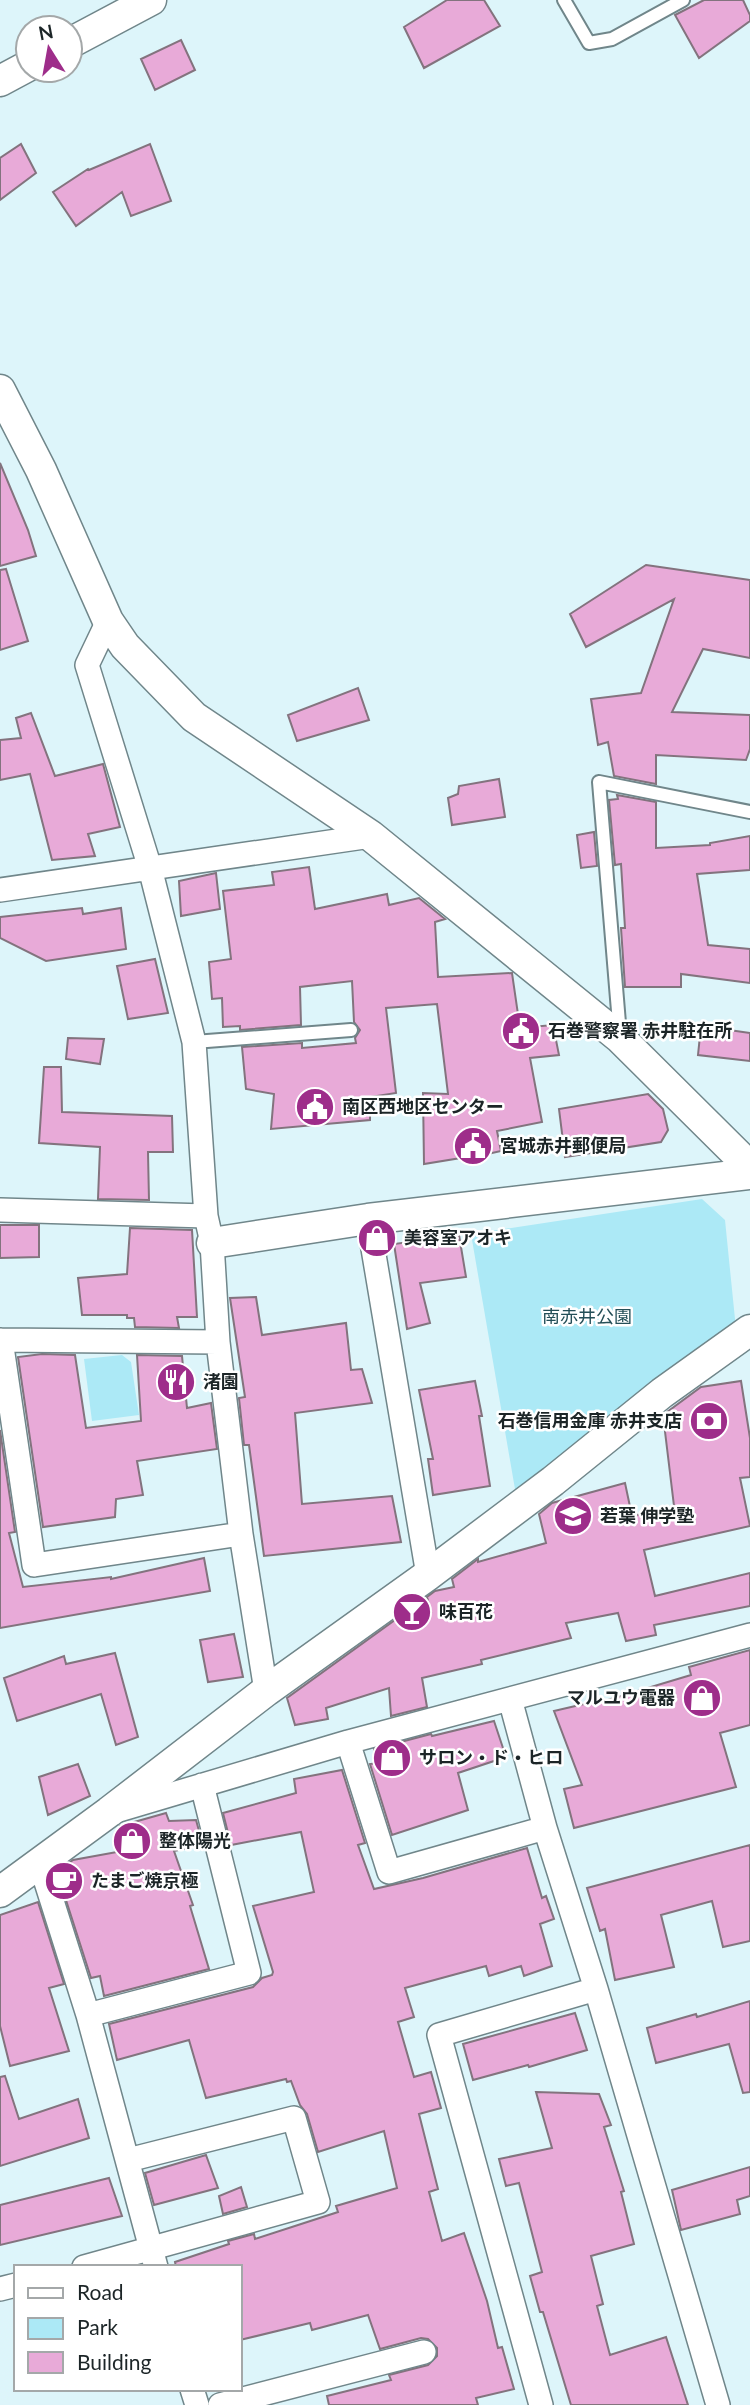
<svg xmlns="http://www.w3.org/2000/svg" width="750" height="2405" viewBox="0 0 750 2405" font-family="Lato,'Noto Sans JP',sans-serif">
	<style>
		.green { fill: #ace9f6 }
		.building { fill: #e8aad8; stroke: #83737e; stroke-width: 2 }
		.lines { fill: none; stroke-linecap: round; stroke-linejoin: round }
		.service-casing { stroke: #70868a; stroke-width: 16 }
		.minor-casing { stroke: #70868a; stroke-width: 26 }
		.tertiary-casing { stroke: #70868a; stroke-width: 33 }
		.service { stroke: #fff; stroke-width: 12 }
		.minor { stroke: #fff; stroke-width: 23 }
		.tertiary { stroke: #fff; stroke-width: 30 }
		.labels { text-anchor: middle; stroke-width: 5; stroke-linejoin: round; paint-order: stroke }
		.poi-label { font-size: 18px; font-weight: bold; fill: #1c2527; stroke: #fff; text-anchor: start }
		.park-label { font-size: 18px; fill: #244f58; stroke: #fff }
	</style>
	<rect width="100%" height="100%" fill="#ddf5fa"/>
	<!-- green -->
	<path class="green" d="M702,1199L725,1220L736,1329L516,1495L471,1234Z
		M122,1355L131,1362L139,1415L92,1421L84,1359Z"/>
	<!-- building -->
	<path class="building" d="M447,0H484L500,26L424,68L404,27Z
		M704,0H743L750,15V21L699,58L675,15Z
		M181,40L195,70L155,90L141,59Z
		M21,144L36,173L0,200V158Z
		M150,144L171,201L131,216L122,192L76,226L53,192L88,169L89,170Z
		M0,463L28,530L36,556L0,566Z
		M646,565L750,580V658L703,649L672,712L750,715V749L746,760L656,755V784L614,776L608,742L598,745L591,699L641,693L674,599L586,647L570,614Z
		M6,569L28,641L0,650V570Z
		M358,688L369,720L297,741L288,715Z
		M31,713L55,776L103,764L120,827L88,834L95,856L52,860L30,774L0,780V740L21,738L16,718Z
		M499,779L505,817L452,825L448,798L458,794L459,786Z
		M617,795L656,802V848L710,845V843L750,836V870L697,874L708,945L750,949V983L681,974V987H625L621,928H625L621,864L615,865L609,800L618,799Z
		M594,832L597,866L581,868L577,835Z
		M309,867L315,909L387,894L389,905L419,898L445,919L435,922L438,977L512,973L520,1028L553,1025L559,1055L530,1058L542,1122L497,1131L501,1151L461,1160V1158L424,1164L423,1093L448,1094L437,1004L386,1008L396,1093L370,1097V1120L271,1129L274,1094L246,1089L242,1047L302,1043V1048L356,1043L355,1038L360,1030L354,1022L352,981L300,987L301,1025L240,1030V1026L223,1027L222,998L212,999L209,962L231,959L223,891L274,885L272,872Z
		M216,873L220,909L181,916L179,881Z
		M82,908L83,914L121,908L126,949L46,961L0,938V917Z
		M155,959L168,1013L128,1019L117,966Z
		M701,1026L750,1033V1061L698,1055Z
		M68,1038L104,1039L100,1064L66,1059Z
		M44,1067H61L62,1112L172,1116L173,1152H148L149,1200L98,1199L100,1147L39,1143Z
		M648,1094L663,1109L668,1130L661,1142L565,1157L559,1109Z
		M0,1225H39V1257L0,1258Z
		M130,1228L192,1230L197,1317H177L179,1328L135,1327L134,1318H127V1315H82L78,1278L127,1274Z
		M459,1235L466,1277L420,1283L430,1323L407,1329L394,1244Z
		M256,1297L262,1335L346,1323L351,1370L362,1369L372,1403L295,1413L302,1504L392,1496L401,1542L264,1556L249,1445H244L239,1398L245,1397L230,1298Z
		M42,1354L75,1355L86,1428L141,1421L137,1355L182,1356L187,1408L211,1403L217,1449L137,1461L143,1495L116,1499L115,1517L43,1527L18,1357Z
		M475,1381L482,1416H479L490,1486L433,1495L428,1459H433L419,1390Z
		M741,1381L750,1438V1477L740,1478L750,1526L644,1550L655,1596L750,1573V1606L654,1625L656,1635L626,1641L618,1613L566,1623L571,1638L481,1660L482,1664L422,1678L427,1707L391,1716L389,1688L326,1708L328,1719L295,1725L287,1698L395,1620L431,1612L427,1597L435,1591L454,1587L452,1579L478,1559V1562L546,1543L539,1514L552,1503L625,1483L632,1516L674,1506L663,1415L701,1387Z
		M0,1430L15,1532L9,1533L23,1587L111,1577V1579L204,1558L210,1591L0,1628Z
		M234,1634L243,1677L208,1682L200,1640Z
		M750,1650V1725L720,1733L736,1787L574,1828L564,1789L582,1785L554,1711L601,1700V1702L691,1675L689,1667Z
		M115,1653L138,1737L116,1745L101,1694L17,1721L4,1678L64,1656L66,1664Z
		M494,1721L506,1757L458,1773L468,1810L392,1835L370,1764L378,1763L374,1749L431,1734L432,1736Z
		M78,1764L90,1796L48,1815L39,1777Z
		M342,1770L365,1843L358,1845L374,1889L423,1878L527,1848L542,1898L546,1896L554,1919L540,1924L552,1966L524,1976L521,1966L489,1976L486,1966L405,1988L414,2017L398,2022L414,2077L431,2072L441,2108L419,2114L438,2189L429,2192L442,2241L464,2233L487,2301L498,2348L502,2347L514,2389L476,2398L478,2405H329L327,2396L391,2380L389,2375L428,2365L437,2356V2348L428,2339L421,2338L380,2349L368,2315L312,2330L310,2323L240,2340V2267H176L175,2262L229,2244L228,2241L254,2234L255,2239L338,2212L336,2206L397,2188L384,2131L318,2152L307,2114L300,2105L291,2081L287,2082L286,2079L206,2098L189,2040L117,2060L109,2024L253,1987L262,1978L272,1975L273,1972L253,1906L314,1892L301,1832L231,1845L223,1813L296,1793L294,1779Z
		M166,1813L169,1821L196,1820L203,1845L174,1851L193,1905L190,1906L209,1969L104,1996L100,1976L91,1978L57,1872L73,1860L128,1850L120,1826Z
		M750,1845V1941L723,1947L712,1901L661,1915L674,1967L615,1980L605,1929L600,1931L587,1888Z
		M38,1902L64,1984L49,1988L69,2051L10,2066L0,2026V1915Z
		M750,2001V2092L743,2093L729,2044L656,2063L647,2028L696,2014L697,2017Z
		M575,2013L587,2050L529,2067L528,2065L473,2080L463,2044Z
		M5,2076L19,2119L78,2099L89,2138L0,2166V2077Z
		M536,2092L599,2094L611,2125L604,2127L624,2191L621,2192L634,2244L591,2256L603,2304L597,2306L610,2355L666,2337L688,2405H571L543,2312H540L530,2276L542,2272L519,2183L506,2186L499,2159L552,2148Z
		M206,2155L218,2188L154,2205L145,2173Z
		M750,2167V2196L737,2200L740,2214L681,2230L672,2190Z
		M109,2178L122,2216L0,2245V2205Z
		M241,2187L247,2207L223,2214L219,2196Z"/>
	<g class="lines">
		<!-- service casing -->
		<g class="service-casing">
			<path id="service" d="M564,0L589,43L612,39L683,0
				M620,1035L599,782L750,812
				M194,1042L351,1030"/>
		</g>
		<!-- minor casing -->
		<g class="minor-casing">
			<path id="minor" d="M108,621L87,665L150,868L194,1042L206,1216L212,1243L218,1342L241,1534L266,1691
				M0,890L371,836
				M0,1210L206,1216
				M368,1219L428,1575
				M0,1340L218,1342
				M1,1340L34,1565L241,1534
				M510,1699L545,1828L596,1989L718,2405
				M348,1742L389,1872L545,1828
				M119,1810L348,1742L750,1635
				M40,1863L88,2015L156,2267
				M88,2015L249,1973L202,1785
				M84,2267L318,2202L294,2118L128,2160
				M0,2289L16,2285
				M192,2389L197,2405
				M220,2405L424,2352
				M541,2405L439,2035L596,1989"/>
		</g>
		<!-- tertiary casing -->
		<g class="tertiary-casing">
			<path id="tertiary" d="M70,43L151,0
				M0,81L28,66
				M0,390L41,470L108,621L125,646L194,717L371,836L620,1038L750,1167
				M212,1243L368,1219L750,1174
				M0,1892L109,1812L266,1691L428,1575L553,1481L662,1393L750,1330"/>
		</g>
		<!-- service -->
		<use href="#service" class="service"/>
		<!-- minor -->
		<use href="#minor" class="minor"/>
		<!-- tertiary -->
		<use href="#tertiary" class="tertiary"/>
	</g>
	<!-- icons -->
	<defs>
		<g id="civic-disc" transform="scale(2.0125)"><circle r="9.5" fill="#9e2d8a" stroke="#fff"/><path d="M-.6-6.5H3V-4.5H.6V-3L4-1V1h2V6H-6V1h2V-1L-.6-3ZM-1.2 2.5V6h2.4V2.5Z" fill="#fff"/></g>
		<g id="shop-disc" transform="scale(2.0125)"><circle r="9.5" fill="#9e2d8a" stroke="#fff"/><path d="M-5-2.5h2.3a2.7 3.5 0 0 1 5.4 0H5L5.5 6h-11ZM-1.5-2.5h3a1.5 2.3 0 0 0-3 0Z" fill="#fff"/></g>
		<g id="restaurant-disc" transform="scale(2.0125)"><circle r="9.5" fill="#9e2d8a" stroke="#fff"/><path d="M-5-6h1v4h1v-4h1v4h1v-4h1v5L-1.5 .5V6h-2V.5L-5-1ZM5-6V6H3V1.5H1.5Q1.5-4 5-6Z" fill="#fff"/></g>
		<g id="bank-disc" transform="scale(2.0125)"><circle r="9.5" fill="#9e2d8a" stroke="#fff"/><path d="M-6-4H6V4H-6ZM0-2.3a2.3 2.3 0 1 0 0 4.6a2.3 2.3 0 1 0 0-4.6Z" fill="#fff"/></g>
		<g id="school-disc" transform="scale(2.0125)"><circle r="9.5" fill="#9e2d8a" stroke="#fff"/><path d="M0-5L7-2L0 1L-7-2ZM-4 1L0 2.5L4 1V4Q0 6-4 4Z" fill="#fff"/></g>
		<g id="bar-disc" transform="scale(2.0125)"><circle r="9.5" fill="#9e2d8a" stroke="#fff"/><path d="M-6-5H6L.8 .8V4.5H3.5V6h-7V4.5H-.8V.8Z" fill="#fff"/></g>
		<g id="cafe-disc" transform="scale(2.0125)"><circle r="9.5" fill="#9e2d8a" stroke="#fff"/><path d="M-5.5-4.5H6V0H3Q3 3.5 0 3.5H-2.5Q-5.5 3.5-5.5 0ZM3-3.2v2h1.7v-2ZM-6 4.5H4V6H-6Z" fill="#fff"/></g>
	</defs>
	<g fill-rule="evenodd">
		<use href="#civic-disc" x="521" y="1031"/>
		<use href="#civic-disc" x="315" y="1107"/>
		<use href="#civic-disc" x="473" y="1146"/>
		<use href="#shop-disc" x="377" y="1238"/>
		<use href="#restaurant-disc" x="176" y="1382"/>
		<use href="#bank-disc" x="709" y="1421"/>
		<use href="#school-disc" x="573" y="1516"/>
		<use href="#bar-disc" x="412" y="1612"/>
		<use href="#shop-disc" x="702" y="1698"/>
		<use href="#shop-disc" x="392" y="1758"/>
		<use href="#shop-disc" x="132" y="1841"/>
		<use href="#cafe-disc" x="64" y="1881"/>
	</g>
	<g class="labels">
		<!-- poi labels -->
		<g class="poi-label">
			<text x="548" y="1037">石巻警察署 赤井駐在所</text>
			<text x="342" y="1113">南区西地区センター</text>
			<text x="500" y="1152">宮城赤井郵便局</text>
			<text x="404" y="1244">美容室アオキ</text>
			<text x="203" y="1388">渚園</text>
			<text x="682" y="1427" text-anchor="end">石巻信用金庫 赤井支店</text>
			<text x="600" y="1522">若葉 伸学塾</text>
			<text x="439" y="1618">味百花</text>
			<text x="675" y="1704" text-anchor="end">マルユウ電器</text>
			<text x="419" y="1764">サロン・ド・ヒロ</text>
			<text x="159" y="1847">整体陽光</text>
			<text x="91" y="1887">たまご焼京極</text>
		</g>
		<!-- park labels -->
		<g class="park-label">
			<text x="587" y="1323">南赤井公園</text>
		</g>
	</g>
	<!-- legend -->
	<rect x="14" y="2265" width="228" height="126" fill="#ffffff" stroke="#a4a8a9" stroke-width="2"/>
	<rect x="28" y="2288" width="35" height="10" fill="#ffffff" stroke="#a4a8a9" stroke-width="2"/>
	<text x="77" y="2300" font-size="21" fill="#1c2527">Road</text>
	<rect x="28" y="2318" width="35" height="21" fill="#ace9f6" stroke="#a4a8a9" stroke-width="2"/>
	<text x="77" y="2335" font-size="21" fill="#1c2527">Park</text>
	<rect x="28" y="2352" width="35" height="21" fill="#e8aad8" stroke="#a4a8a9" stroke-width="2"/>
	<text x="77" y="2370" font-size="21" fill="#1c2527">Building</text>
	<!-- north arrow -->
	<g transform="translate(49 49) rotate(349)"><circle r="33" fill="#ffffff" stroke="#a4a8a9" stroke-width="2"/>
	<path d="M0-5L12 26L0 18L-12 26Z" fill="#9e2d8a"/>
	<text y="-10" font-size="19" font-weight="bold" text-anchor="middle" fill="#1c2527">N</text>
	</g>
</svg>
